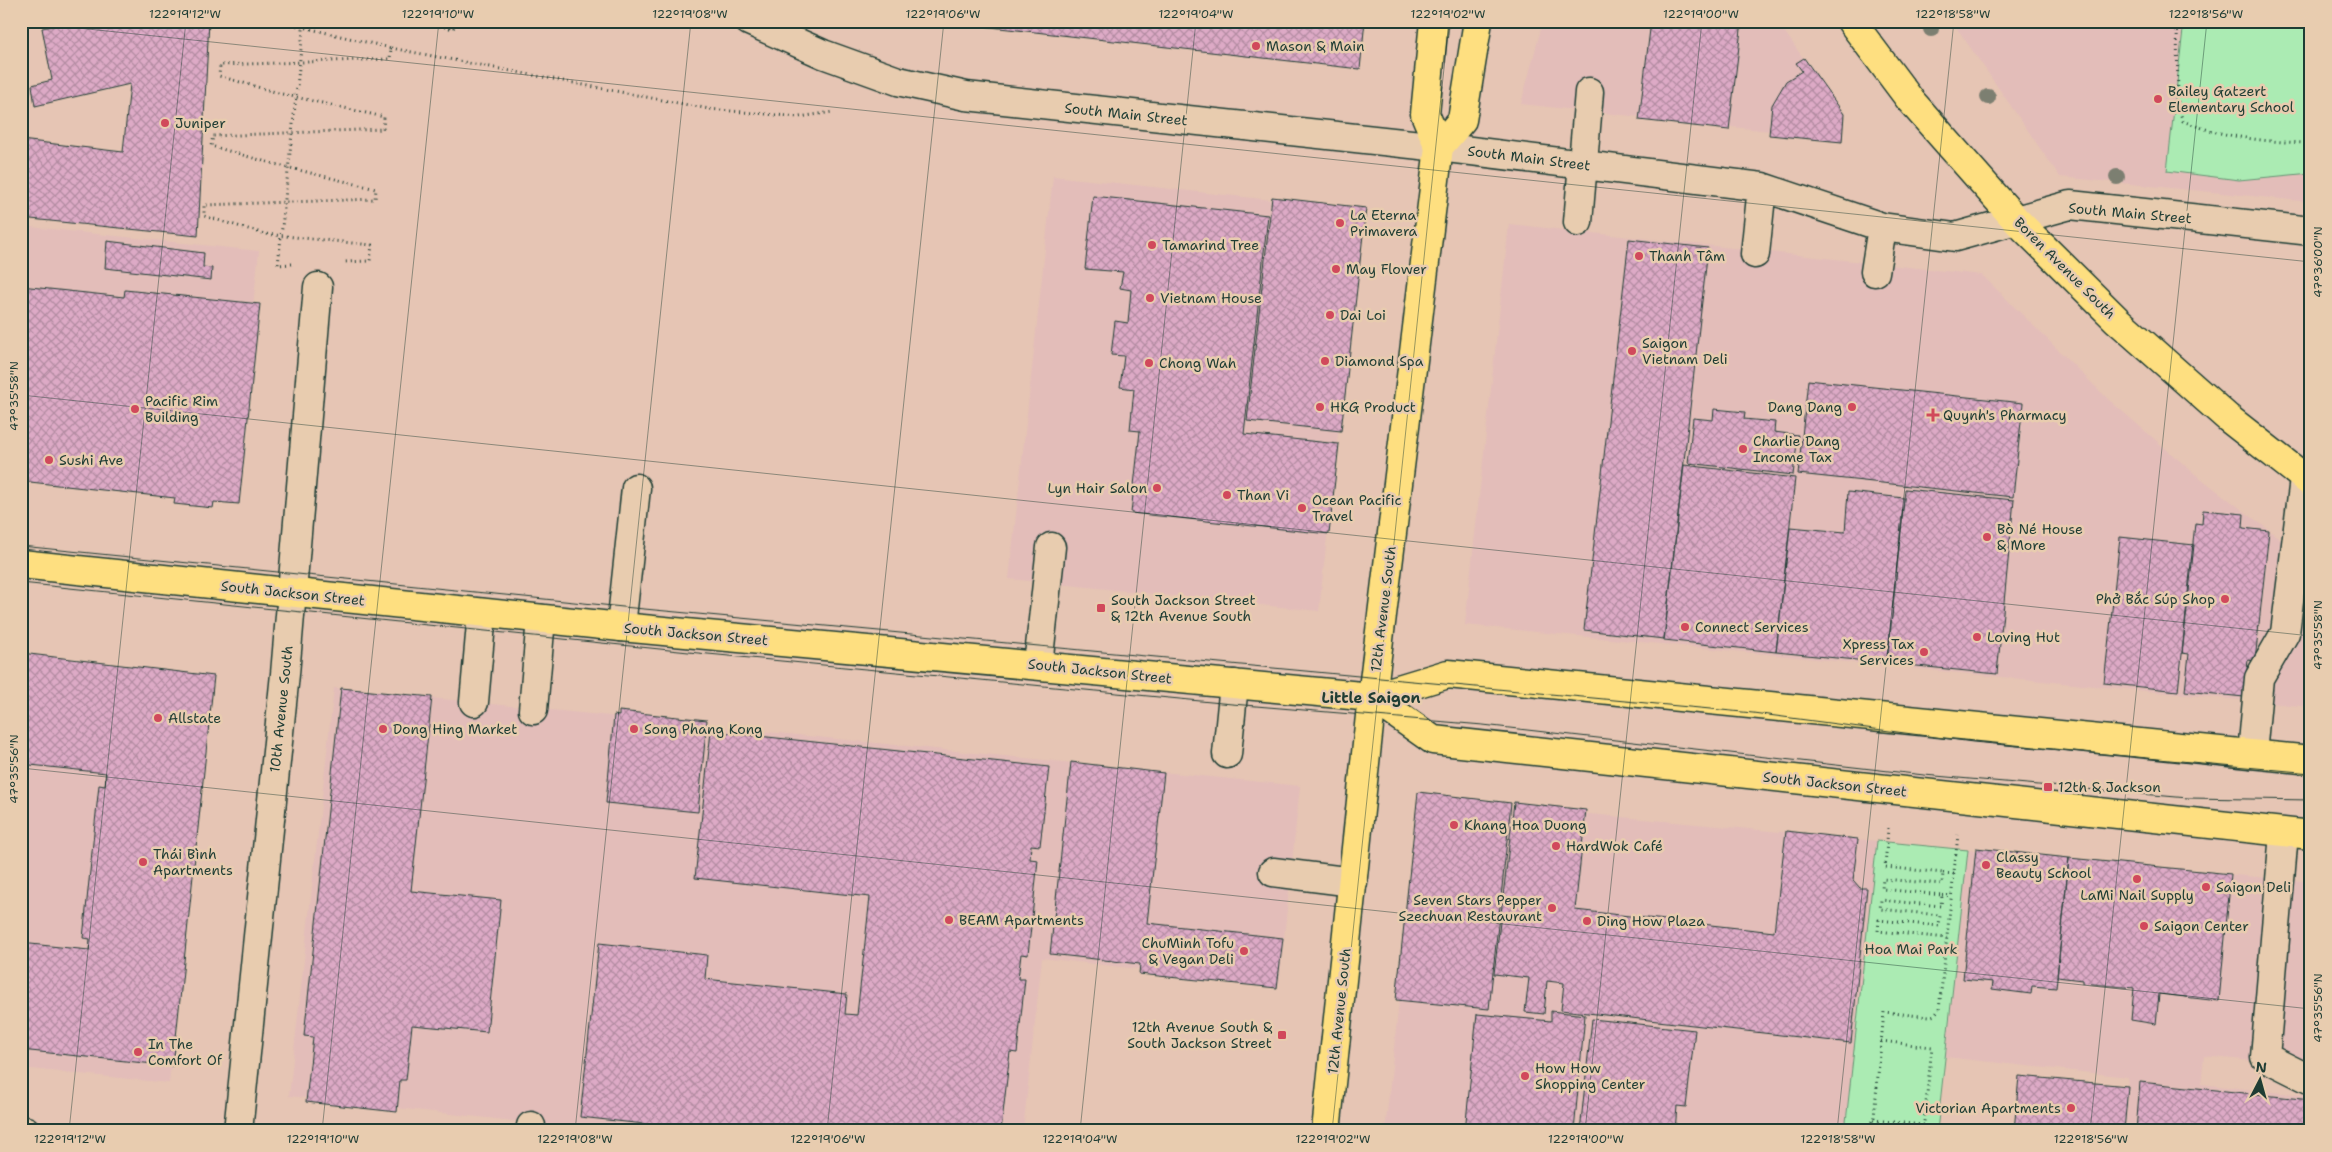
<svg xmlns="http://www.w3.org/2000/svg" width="2332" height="1152" viewBox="0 0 2332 1152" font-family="'Shantell Sans',sans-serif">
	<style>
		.built { fill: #e3bdb9 }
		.park { fill: #abebb3; stroke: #659474 }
		.building { fill: url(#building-cross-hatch); stroke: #1f3d34 }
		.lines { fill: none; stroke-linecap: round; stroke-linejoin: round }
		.minor-casing { stroke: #1f3d34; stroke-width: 31 }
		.major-casing { stroke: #1f3d34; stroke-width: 31 }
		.path { stroke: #1f3d34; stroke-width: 3; stroke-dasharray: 1 4; stroke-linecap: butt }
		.minor { stroke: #e8ccaf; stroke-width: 28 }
		.major { stroke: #fedf80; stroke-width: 28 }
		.tram { stroke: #1f3d34; stroke-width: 1 }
		.tree { fill: #7c7f71 }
		.ticks { fill: none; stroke: #1f3d34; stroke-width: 1; stroke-opacity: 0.45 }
		.poi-dot { fill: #d1495b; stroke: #e8ccaf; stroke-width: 2 }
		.labels { text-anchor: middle; stroke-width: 5; stroke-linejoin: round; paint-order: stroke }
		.poi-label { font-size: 14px; fill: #1f3d34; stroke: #e8ccaf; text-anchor: start }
		.street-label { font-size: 14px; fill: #1f3d34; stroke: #e8ccaf }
		.park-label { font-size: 14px; fill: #26463a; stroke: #e8ccaf }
		.neighbourhood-label { font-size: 15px; font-weight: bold; fill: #1f3d34; stroke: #e8ccaf }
		.neatline { fill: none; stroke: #1f3d34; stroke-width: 2 }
		.ticks-label { font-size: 12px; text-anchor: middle; fill: #1f3d34 }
	</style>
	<defs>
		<pattern id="building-cross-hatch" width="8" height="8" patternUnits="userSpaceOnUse" patternTransform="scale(1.25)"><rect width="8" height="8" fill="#ddaac6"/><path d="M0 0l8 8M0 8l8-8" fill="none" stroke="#b38ca2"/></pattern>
	</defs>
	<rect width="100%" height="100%" fill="#e6c5b4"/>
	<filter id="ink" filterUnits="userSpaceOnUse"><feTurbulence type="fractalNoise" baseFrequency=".02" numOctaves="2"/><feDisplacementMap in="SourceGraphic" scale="10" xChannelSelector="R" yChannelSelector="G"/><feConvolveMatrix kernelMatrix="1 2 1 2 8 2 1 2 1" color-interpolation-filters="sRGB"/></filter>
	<g filter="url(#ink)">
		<!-- built -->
		<path class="built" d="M1543,21H1777L1837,106L1834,138L1521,104Z
			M1952,21H2311V202L2060,177Z
			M1053,176L1362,210L1319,611L1009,579Z
			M1509,224L1982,275L2108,399L2195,474L2311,562V707L1465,625Z
			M21,226L259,251L232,500L21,479Z
			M21,655L214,675L169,1083L21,1068Z
			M334,688L1300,786L1279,985L1042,958L1023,1131H603L289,1096Z
			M1421,798L1877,841L1845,1131H1385Z
			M1968,850L2311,882V1067L2204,1056L2201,1084L2311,1096V1131H2122L2128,1077L1945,1057Z"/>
		<!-- park -->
		<path class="park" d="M2184,21H2311V173L2239,180L2167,171Z
			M1877,841L1968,850L1937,1131H1845Z"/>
		<!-- building -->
		<path class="building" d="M81,21H209L198,236L21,218V140L123,152L130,84L35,106L32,85L52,80L42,28Z
			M938,21H1365L1360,69Z
			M1651,21H1742L1729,130L1639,120Z
			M1804,58L1844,114L1842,142L1769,135L1772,105L1786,81L1802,71L1796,63Z
			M1093,196L1268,215L1244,434L1339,444L1329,534L1131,513L1140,431L1130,430L1134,389L1120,387L1124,356L1111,355L1115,321L1128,323L1131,290L1120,288L1123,272L1085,269Z
			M1272,197L1366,208L1341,431L1247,421Z
			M1629,239L1708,248L1664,639L1584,630Z
			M107,241L204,253L203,267L212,268L211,280L105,268Z
			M21,286L124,297L125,290L260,304L239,504L214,502L213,508L174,504L175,498L21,481Z
			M1808,380L2023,403L2013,497L1798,474Z
			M1714,409L1745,412L1744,419L1775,422L1774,432L1798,435L1793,475L1688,463L1693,418L1713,420Z
			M1684,465L1795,478L1776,652L1664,640Z
			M1905,489L2014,500L1997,674L1887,663Z
			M1848,492L1904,498L1887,663L1776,652L1790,527L1845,532Z
			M2203,510L2244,514L2243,528L2269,531L2255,661L2248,660L2244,697L2185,691L2189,654L2182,653L2195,523L2202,524Z
			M2120,537L2194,545L2178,691L2104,683Z
			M21,653L214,676L173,1066L21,1050V943L89,950L90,939L83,938L99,785L105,786L106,773L21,764Z
			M341,688L432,697L411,891L501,900L487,1032L412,1025L406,1080H400L397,1112L306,1102L313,1037L304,1036Z
			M619,711L707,720L698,812L606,803L614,715L619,716Z
			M711,731L1049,767L1040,846L1031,845L1030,859L1038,860L1028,955L1021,954L1018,979H1025L1017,1053L1010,1052L1001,1131H708L580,1117L599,943L707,955L705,979L847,994L845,1014L857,1015L870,897L695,878Z
			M1071,762L1164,773L1147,923L1283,938L1277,988L1139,974L1140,964L1050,954Z
			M1418,792L1511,803L1489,1009L1396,1000Z
			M1514,802L1586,810L1575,910L1774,932L1786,831L1858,839L1853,880L1860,888H1867L1851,1043L1561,1010L1564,983L1547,981L1544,1014L1525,1012L1529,978L1494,974Z
			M1976,848L2069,858L2056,988L2032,986L2031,994L1992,989L1993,982L1963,979Z
			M2069,858L2231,874L2219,1001L2159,994L2156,1024L2131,1020L2134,988L2082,983V980L2057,977Z
			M1551,1011L1585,1015L1574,1131H1465L1477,1014L1551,1021Z
			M1592,1019L1695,1030L1686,1107L1677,1106L1675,1131H1580Z
			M2019,1076L2128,1086L2124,1131H2014Z
			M2140,1082L2311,1100V1131H2136Z"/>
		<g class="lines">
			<!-- minor casing -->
			<g class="minor-casing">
				<path id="minor" d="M749,21L823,54L898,81L966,96L1439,147L1762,187L1882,227L1955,237L2070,205L2311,231
					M1578,222L1589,92
					M1755,254L1762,187
					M1875,272L1882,227
					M621,627L636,488
					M1038,665L1051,547
					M474,702L482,613
					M533,710L541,619
					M1227,754L1234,684
					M2252,754L2259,678L2285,633L2304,479
					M2284,833L2265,1057L2311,1080
					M1273,872L1353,882
					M21,1130L26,1131
					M238,1131L285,674L318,287
					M530,1131L531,1126"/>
			</g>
			<!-- major casing -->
			<g class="major-casing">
				<path id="major" d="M1851,21L1911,101L2016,220L2117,320L2228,418L2311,483
					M1439,147L1462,120L1478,21
					M21,564L621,627L1372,697L1448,674L2311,760
					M1372,697L1433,740L2311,835
					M1326,1131L1372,697L1439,147L1425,114L1434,21"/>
			</g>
			<!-- path -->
			<path class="path" d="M277,21L391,48L390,59L220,65L219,76L282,94L384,117L383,129L213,136L211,146L274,164L376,189L375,199L204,205V216L265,234L372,245L370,261L343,262
				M420,21L453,29L457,21
				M2177,21L2178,107L2183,121C2225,138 2266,142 2311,143
				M391,48L709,109L799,117L833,112
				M292,264L278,265L304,21
				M1888,828L1885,867L1943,873L1942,884L1883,879L1882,889L1942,895L1941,906L1881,900L1880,909L1940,915L1939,926L1879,920L1878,931L1947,938
				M1943,873L1954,874
				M1942,895L1952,896
				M1881,1041L1932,1047L1923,1131
				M1873,1120L1924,1125
				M1867,1131L1874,1117L1884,1012L1929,1017L1935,1015L1939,1010L1958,835"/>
			<!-- minor -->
			<use href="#minor" class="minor"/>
			<!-- major -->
			<use href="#major" class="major"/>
			<!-- tram -->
			<path class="tram" d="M21,546L623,607L1753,713L1973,742L2311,773
				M21,583L708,654L1232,704L1483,725L1924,775L2188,798L2311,800"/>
		</g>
		<!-- trees -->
		<g class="tree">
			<circle cx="1931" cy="29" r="8"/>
			<circle cx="1988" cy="97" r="8"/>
			<circle cx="2117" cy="177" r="8"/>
		</g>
	</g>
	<!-- ticks -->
	<path class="ticks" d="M21,22L2311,262M21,395L2311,636M21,768L2311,1009M69,1131L186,21M322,1131L439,21M575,1131L691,21M827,1131L944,21M1080,1131L1196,21M1332,1131L1449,21M1585,1131L1702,21M1837,1131L1954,21M2090,1131L2207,21"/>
	<!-- markers -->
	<g class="poi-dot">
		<circle cx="1256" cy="46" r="5"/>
		<circle cx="2158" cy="99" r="5"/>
		<circle cx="165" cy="123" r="5"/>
		<circle cx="1340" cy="223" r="5"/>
		<circle cx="1152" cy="245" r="5"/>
		<circle cx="1639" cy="256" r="5"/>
		<circle cx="1336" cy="269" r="5"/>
		<circle cx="1150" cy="298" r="5"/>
		<circle cx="1330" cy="315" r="5"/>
		<circle cx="1632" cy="351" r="5"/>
		<circle cx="1325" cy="361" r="5"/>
		<circle cx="1149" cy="363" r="5"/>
		<circle cx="1320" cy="407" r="5"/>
		<circle cx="1852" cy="407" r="5"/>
		<circle cx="135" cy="409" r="5"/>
		<path d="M1930.5 407.5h5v5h5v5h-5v5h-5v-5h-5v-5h5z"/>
		<circle cx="1743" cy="449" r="5"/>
		<circle cx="49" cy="460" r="5"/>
		<circle cx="1157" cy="488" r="5"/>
		<circle cx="1227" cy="495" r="5"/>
		<circle cx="1302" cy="508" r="5"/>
		<circle cx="1987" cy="537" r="5"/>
		<circle cx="2225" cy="599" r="5"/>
		<rect x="1096" y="603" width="10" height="10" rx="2.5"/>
		<circle cx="1685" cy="627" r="5"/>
		<circle cx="1977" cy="637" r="5"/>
		<circle cx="1924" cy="652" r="5"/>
		<circle cx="158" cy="718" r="5"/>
		<circle cx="383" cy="729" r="5"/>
		<circle cx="634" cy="729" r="5"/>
		<rect x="2043" y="782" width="10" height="10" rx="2.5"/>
		<circle cx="1454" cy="825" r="5"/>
		<circle cx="1556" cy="846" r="5"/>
		<circle cx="143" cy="862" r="5"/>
		<circle cx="1986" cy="865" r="5"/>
		<circle cx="2137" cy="879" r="5"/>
		<circle cx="2206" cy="887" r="5"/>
		<circle cx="1552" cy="908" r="5"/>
		<circle cx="949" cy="920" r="5"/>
		<circle cx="1587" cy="921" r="5"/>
		<circle cx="2144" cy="926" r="5"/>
		<circle cx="1244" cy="951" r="5"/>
		<rect x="1277" y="1030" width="10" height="10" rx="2.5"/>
		<circle cx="138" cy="1052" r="5"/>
		<circle cx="1525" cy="1076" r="5"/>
		<circle cx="2071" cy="1108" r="5"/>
	</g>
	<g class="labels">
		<!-- poi labels -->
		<g class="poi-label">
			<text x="1266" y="51">Mason &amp; Main</text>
			<text x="2168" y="96">Bailey Gatzert<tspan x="2168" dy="16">Elementary School</tspan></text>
			<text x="175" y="128">Juniper</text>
			<text x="1350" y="220">La Eterna<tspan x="1350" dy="16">Primavera</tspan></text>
			<text x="1162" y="250">Tamarind Tree</text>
			<text x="1649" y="261">Thanh Tâm</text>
			<text x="1346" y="274">May Flower</text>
			<text x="1160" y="303">Vietnam House</text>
			<text x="1340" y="320">Dai Loi</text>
			<text x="1642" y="348">Saigon<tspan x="1642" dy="16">Vietnam Deli</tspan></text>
			<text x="1335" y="366">Diamond Spa</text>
			<text x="1159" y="368">Chong Wah</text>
			<text x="145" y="406">Pacific Rim<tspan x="145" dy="16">Building</tspan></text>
			<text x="1330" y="412">HKG Product</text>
			<text x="1842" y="412" text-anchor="end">Dang Dang</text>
			<text x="1943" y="420">Quynh's Pharmacy</text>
			<text x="1753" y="446">Charlie Dang<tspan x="1753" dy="16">Income Tax</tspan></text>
			<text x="59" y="465">Sushi Ave</text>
			<text x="1147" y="493" text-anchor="end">Lyn Hair Salon</text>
			<text x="1237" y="500">Than Vi</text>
			<text x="1312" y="505">Ocean Pacific<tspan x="1312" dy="16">Travel</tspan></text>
			<text x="1997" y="534">Bò Né House<tspan x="1997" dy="16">&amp; More</tspan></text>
			<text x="2215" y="604" text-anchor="end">Phở Bắc Súp Shop</text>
			<text x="1111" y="605">South Jackson Street<tspan x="1111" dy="16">&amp; 12th Avenue South</tspan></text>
			<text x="1695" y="632">Connect Services</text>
			<text x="1987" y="642">Loving Hut</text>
			<text x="1914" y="649" text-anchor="end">Xpress Tax<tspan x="1914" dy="16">Services</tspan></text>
			<text x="168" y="723">Allstate</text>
			<text x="393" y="734">Dong Hing Market</text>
			<text x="644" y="734">Song Phang Kong</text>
			<text x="2058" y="792">12th &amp; Jackson</text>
			<text x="1464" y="830">Khang Hoa Duong</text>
			<text x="1566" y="851">HardWok Café</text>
			<text x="153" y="859">Thái Bình<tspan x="153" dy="16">Apartments</tspan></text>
			<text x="1996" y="862">Classy<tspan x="1996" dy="16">Beauty School</tspan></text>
			<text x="2216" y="892">Saigon Deli</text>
			<text x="2137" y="900" text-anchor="middle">LaMi Nail Supply</text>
			<text x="1542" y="905" text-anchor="end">Seven Stars Pepper<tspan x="1542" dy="16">Szechuan Restaurant</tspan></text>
			<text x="959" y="925">BEAM Apartments</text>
			<text x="1597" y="926">Ding How Plaza</text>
			<text x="2154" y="931">Saigon Center</text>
			<text x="1234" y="948" text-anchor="end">ChuMinh Tofu<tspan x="1234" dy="16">&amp; Vegan Deli</tspan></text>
			<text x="1272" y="1032" text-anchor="end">12th Avenue South &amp;<tspan x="1272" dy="16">South Jackson Street</tspan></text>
			<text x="148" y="1049">In The<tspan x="148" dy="16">Comfort Of</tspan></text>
			<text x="1535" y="1073">How How<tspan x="1535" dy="16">Shopping Center</tspan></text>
			<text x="2061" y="1113" text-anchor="end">Victorian Apartments</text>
		</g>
		<!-- street labels -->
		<g class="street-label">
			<text transform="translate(1126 114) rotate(6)" y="5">South Main Street</text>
			<text transform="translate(1529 158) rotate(7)" y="5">South Main Street</text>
			<text transform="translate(2130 213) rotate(5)" y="5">South Main Street</text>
			<text transform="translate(2065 268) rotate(45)" y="5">Boren Avenue South</text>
			<text transform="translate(293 593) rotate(6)" y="5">South Jackson Street</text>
			<text transform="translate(1383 609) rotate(-83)" y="5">12th Avenue South</text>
			<text transform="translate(696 634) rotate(5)" y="5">South Jackson Street</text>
			<text transform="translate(1100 671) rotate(6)" y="5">South Jackson Street</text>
			<text transform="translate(281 709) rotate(-84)" y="5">10th Avenue South</text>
			<text transform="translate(1835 784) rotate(6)" y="5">South Jackson Street</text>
			<text transform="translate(1339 1011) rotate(-84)" y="5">12th Avenue South</text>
		</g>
		<!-- park labels -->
		<g class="park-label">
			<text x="1911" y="954">Hoa Mai Park</text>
		</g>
		<!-- neighbourhood labels -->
		<g class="neighbourhood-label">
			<text x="1371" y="703">Little Saigon</text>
		</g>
	</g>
	<!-- margin -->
	<rect width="2332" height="1152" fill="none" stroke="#e8ccaf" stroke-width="55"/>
	<!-- north arrow -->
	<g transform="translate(2260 1080) rotate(6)" stroke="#e8ccaf" stroke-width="4" paint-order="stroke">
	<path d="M0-4L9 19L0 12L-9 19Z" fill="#1f3d34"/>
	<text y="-8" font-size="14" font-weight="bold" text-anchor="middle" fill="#1f3d34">N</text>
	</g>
	<rect x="28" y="28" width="2276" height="1096" class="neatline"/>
	<g class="ticks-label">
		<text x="185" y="18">122°19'12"W</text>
		<text x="438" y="18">122°19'10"W</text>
		<text x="690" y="18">122°19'08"W</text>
		<text x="943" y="18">122°19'06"W</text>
		<text x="1196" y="18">122°19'04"W</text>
		<text x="1448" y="18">122°19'02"W</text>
		<text x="1701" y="18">122°19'00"W</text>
		<text x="1953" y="18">122°18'58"W</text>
		<text x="2206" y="18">122°18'56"W</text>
		<text transform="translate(2318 262) rotate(-90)" y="4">47°36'00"N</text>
		<text transform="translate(14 396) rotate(-90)" y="4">47°35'58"N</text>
		<text transform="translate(2318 635) rotate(-90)" y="4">47°35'58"N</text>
		<text transform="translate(14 769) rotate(-90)" y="4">47°35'56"N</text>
		<text transform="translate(2318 1008) rotate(-90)" y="4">47°35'56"N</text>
		<text x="70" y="1143">122°19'12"W</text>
		<text x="323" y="1143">122°19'10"W</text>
		<text x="575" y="1143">122°19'08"W</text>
		<text x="828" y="1143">122°19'06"W</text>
		<text x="1080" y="1143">122°19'04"W</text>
		<text x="1333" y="1143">122°19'02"W</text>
		<text x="1586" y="1143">122°19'00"W</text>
		<text x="1838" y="1143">122°18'58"W</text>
		<text x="2091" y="1143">122°18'56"W</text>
	</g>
</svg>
